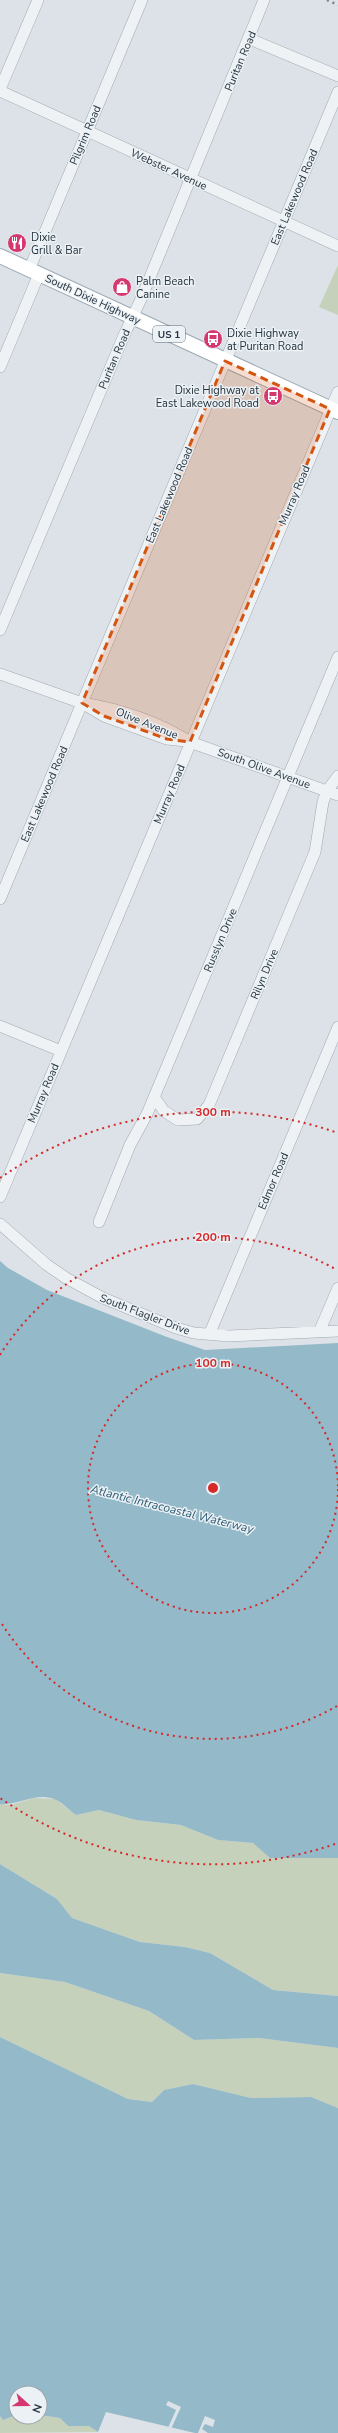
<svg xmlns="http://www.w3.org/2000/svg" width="338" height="2433" viewBox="0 0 338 2433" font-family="'Nunito Sans',sans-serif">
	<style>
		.green { fill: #c6d1bc }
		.water { fill: #94b9c9 }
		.pier { fill: #dce2e7 }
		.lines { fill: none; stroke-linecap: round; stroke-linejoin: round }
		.minor-casing { stroke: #a1aab1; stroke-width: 12 }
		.major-casing { stroke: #9aa9b3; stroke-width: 16 }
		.minor { stroke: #eef2f5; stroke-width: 11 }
		.major { stroke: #fff; stroke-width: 14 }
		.rail { stroke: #748591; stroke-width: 2.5; stroke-dasharray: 2 4; stroke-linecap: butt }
		.marked { fill: #d45511; fill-opacity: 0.2; stroke: #d45511; stroke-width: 3; stroke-dasharray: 8 5; stroke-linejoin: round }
		.ring { fill: none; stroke: #d62828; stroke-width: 2; stroke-dasharray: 2 4 }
		.labels { text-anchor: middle; stroke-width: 3; stroke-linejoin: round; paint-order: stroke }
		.shield { fill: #ebf1f5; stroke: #606c75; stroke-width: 1 }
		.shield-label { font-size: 10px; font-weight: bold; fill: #25333e }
		.street-label { font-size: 11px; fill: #25333e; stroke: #ebf1f5 }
		.poi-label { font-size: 11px; fill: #25333e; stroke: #ebf1f5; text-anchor: start }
		.water-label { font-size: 12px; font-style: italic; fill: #2d5b73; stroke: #ebf1f5 }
		.centre { fill: #d62828; stroke: #ebf1f5; stroke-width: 2 }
		.ring-label { font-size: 12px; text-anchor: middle; font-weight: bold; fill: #d62828; stroke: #ebf1f5; stroke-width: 3; stroke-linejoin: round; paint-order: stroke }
	</style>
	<rect width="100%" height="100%" fill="#dce2e7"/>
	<!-- green -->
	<path class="green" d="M338,265V315L319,307Z
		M34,1798L55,1799L76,1815L99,1810L136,1820L181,1825L218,1840L253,1843L270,1858H338V1996L273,1990L210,1953L185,1947L140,1942L72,1918L57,1899L0,1864V1804L10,1805Z
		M0,1973L65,1982L149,2011L194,2040L259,2038L338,2048V2108L311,2097L251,2098L193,2084L164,2090L152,2102L128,2099L0,2037Z
		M16,2415V2417H40V2415L60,2418L68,2426H89L98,2432L0,2433V2416L3,2420Z"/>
	<!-- water -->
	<path class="water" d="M0,1261L8,1268L47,1290L167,1337L205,1350L338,1343V1858H270L253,1843L218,1840L181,1825L136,1820L99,1810L76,1815C70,1811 63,1803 56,1800C38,1791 18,1806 0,1804Z
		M0,1864L57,1899L72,1918L140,1942L185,1947L210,1953L273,1990L338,1996V2048L259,2038L194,2040L149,2011L65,1982L0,1973Z
		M0,2037L128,2099L152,2102L164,2090L193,2084L251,2098L311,2097L338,2108V2433H195L106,2412L98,2432L89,2426H68L60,2418L40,2415V2393H16V2415L3,2420L0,2416Z"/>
	<!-- pier -->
	<path class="pier" d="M168,2401L181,2407L171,2429L168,2428L176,2410L166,2405Z
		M205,2416L215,2420L213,2427L205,2424L202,2429L208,2433H198Z"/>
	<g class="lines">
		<!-- minor casing -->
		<g class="minor-casing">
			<path id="minor" d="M250,39L338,76
				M0,89L38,0
				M0,91L338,246
				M29,270L142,0
				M0,367L39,274
				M0,630L125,333L141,299L264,0
				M0,674L82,703L104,716L167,739L186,741
				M82,703C120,709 158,722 190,742L338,795
				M0,899L338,92
				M0,1026L61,1051
				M154,1097L164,1111L178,1120L197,1119L209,1105L315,852L323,802L327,791L338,776
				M0,1197L338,392
				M99,1222L130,1145L147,1114L338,657
				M0,1224L47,1265L66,1278L103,1298L176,1328L194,1333L229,1336L338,1331
				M320,1330L338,1288
				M209,1335L338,1027"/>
		</g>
		<!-- major casing -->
		<g class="major-casing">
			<path id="major" d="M0,256L338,412"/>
		</g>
		<!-- minor -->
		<use href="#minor" class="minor"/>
		<!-- major -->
		<use href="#major" class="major"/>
		<!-- rail -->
		<path class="rail" d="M327,0L338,5"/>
	</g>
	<!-- marked area -->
	<path class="marked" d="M225,361L330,409L190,742L167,739L104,716L82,703Z"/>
	<!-- distance rings -->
	<g class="ring">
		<path d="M338 1489A125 125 0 1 1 338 1487"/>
		<path d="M337 1706A251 251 0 0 1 0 1621M0 1355A251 251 0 0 1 337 1270"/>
		<path d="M335 1844A376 376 0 0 1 0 1798M0 1178A376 376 0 0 1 335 1132"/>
	</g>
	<!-- icons -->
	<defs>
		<g id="restaurant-disc" transform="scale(1)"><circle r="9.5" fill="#d4386f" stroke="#ebf1f5"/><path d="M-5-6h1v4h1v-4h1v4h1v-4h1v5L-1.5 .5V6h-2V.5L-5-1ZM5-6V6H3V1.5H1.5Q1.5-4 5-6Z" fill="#fff"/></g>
		<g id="shop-disc" transform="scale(1)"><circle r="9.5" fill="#d4386f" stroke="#ebf1f5"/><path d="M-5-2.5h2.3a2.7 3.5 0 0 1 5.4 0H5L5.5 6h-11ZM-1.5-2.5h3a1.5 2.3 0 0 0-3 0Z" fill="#fff"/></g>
		<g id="bus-disc" transform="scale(1)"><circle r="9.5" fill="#d4386f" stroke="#ebf1f5"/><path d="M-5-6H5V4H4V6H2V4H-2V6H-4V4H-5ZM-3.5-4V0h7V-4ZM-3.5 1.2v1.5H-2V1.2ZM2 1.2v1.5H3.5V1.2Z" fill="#fff"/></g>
	</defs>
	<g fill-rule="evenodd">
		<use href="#restaurant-disc" x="17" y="243"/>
		<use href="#shop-disc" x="122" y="287"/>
		<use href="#bus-disc" x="213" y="339"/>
		<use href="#bus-disc" x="273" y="396"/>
	</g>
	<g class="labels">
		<!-- shield labels -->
		<rect class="shield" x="153" y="326" width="32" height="16" rx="3"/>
		<g class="shield-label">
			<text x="169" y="338">US 1</text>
		</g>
		<!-- street labels -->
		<g class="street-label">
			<text transform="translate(240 61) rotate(-67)" y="4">Puritan Road</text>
			<text transform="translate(85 135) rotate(-67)" y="4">Pilgrim Road</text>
			<text transform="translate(169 169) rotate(25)" y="4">Webster Avenue</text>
			<text transform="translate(294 197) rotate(-67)" y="4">East Lakewood Road</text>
			<text transform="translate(93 299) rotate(25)" y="4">South Dixie Highway</text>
			<text transform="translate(114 359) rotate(-67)" y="4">Puritan Road</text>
			<text transform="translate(169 495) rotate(-67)" y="4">East Lakewood Road</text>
			<text transform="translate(294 495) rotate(-67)" y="4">Murray Road</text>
			<text transform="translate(147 723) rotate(22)" y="4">Olive Avenue</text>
			<text transform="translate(264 768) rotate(20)" y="4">South Olive Avenue</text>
			<text transform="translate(44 794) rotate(-67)" y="4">East Lakewood Road</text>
			<text transform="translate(169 794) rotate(-67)" y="4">Murray Road</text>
			<text transform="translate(220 940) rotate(-67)" y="4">Russlyn Drive</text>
			<text transform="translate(264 974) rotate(-67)" y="4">Rilyn Drive</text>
			<text transform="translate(43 1093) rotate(-67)" y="4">Murray Road</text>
			<text transform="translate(273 1181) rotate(-67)" y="4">Edmor Road</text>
			<text transform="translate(145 1314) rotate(21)" y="4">South Flagler Drive</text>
		</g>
		<!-- poi labels -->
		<g class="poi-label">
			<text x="31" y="241">Dixie<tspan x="31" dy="13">Grill &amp; Bar</tspan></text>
			<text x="136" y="285">Palm Beach<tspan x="136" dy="13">Canine</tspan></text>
			<text x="227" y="337">Dixie Highway<tspan x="227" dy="13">at Puritan Road</tspan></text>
			<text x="259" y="394" text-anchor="end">Dixie Highway at<tspan x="259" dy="13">East Lakewood Road</tspan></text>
		</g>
		<!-- water labels -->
		<g class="water-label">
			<text transform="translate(172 1509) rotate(14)" y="4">Atlantic Intracoastal Waterway</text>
		</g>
	</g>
	<circle cx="213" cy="1488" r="6" class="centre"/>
	<g class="ring-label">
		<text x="213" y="1116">300 m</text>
		<text x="213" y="1241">200 m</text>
		<text x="213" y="1367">100 m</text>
	</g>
	<!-- north arrow -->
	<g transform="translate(28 2405) rotate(111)"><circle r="19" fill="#ebf1f5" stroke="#9ca5ac"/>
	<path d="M0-3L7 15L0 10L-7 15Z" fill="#d4386f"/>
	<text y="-6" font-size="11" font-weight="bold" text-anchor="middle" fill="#25333e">N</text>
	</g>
</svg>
